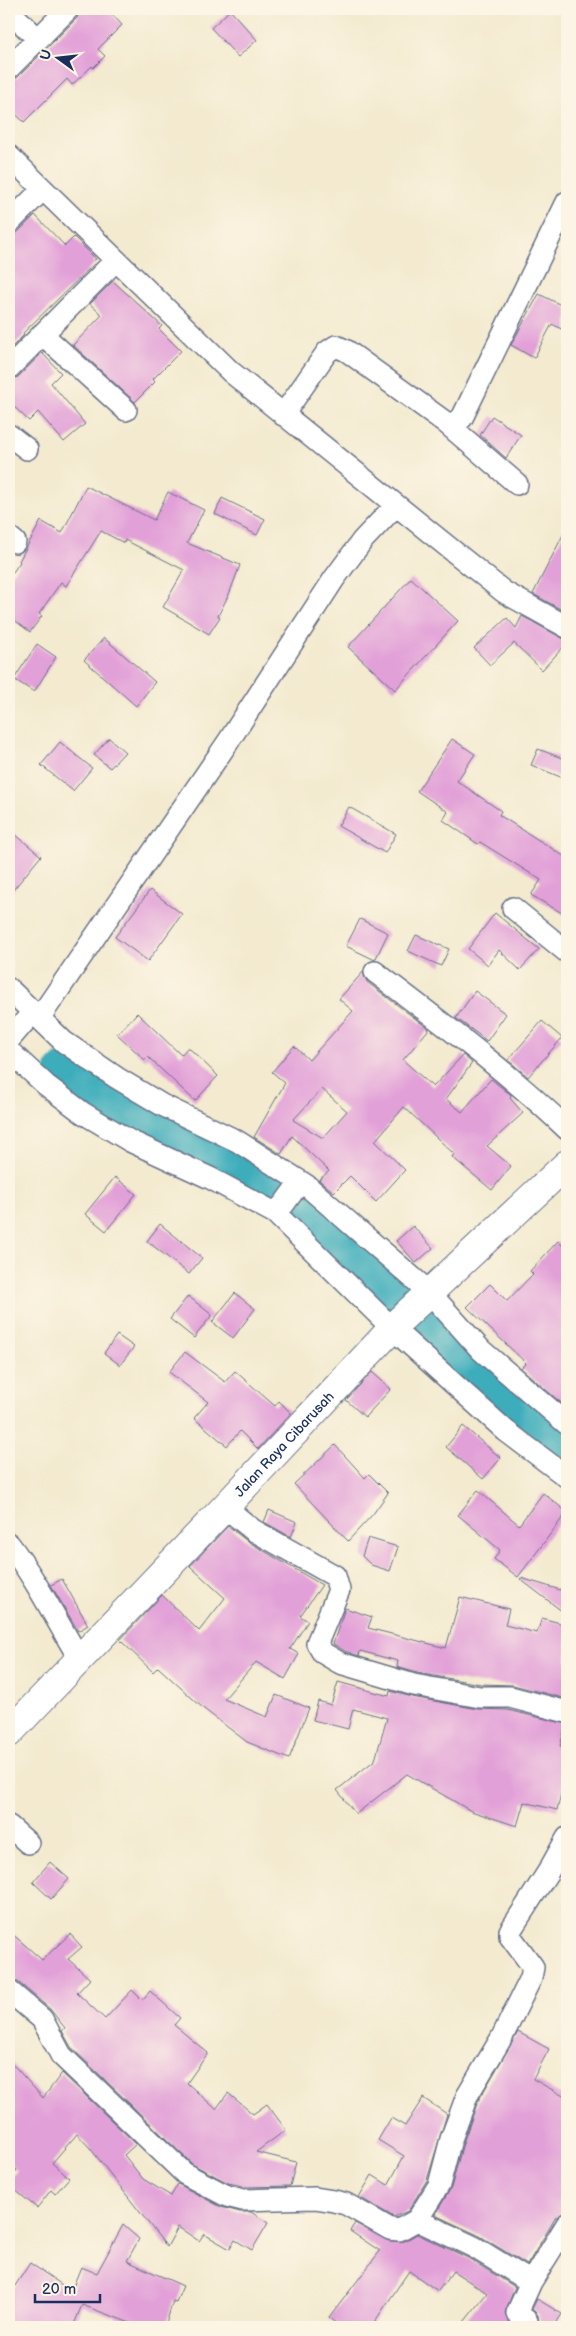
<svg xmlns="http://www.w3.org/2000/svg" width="576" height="2336" viewBox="0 0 576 2336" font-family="'Balsamiq Sans',sans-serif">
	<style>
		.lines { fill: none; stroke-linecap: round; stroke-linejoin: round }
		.river { stroke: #3eadbb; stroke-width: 39 }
		.building { fill: #e2a0d8; fill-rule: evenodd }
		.minor-casing { stroke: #677086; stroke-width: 24 }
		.major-casing { stroke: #677086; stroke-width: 30 }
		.minor { stroke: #fff; stroke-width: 21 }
		.major { stroke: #fff; stroke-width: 28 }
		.labels { text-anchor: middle; stroke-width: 4; stroke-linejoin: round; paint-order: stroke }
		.street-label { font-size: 14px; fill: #1b2f5e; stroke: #fcf5e5 }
	</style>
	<rect width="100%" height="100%" fill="#fcf5e5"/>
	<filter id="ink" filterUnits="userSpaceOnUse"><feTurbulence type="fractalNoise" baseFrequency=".02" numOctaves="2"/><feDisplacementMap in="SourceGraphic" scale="10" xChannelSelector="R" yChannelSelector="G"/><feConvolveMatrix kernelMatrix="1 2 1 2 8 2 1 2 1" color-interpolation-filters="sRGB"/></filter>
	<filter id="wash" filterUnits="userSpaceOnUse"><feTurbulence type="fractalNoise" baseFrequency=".0096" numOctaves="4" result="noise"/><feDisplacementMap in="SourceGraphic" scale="20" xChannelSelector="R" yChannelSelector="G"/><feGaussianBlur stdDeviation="1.12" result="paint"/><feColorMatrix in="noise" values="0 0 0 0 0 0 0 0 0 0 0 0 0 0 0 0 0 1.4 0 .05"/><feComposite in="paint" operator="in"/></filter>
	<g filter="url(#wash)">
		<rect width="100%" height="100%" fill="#f3eacf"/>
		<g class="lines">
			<!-- river -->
			<path class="river" d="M64,1072L136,1118L265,1177L309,1208L387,1288L470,1364L526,1423L552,1443L567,1451"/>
		</g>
		<g id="blocks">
			<!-- building -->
			<path class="building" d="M80,9H107L122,25L98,49L105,56L93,68L92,66L72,85L67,79L24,122L9,108V82L18,77L77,18Z
				M230,10L257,40L238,57L211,28Z
				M35,215L65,246L74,237L96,259L93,261L95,263L23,333L24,335L9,350V235L18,232Z
				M113,281L162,326L159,329L181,351L153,379L155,382L135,402L73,345L102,315L90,304Z
				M539,294L567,308V332L552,324L534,358L511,345Z
				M42,353L61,373L51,383L85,424L64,442L38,412L29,421L9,402V380L18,377Z
				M492,416L521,435L506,458L480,435Z
				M86,486L154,520L168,492L204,510L187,543L240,565L230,592L218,616L220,617L209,634L163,607L184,570L125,540L124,543L101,531L66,586L61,582L39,614L42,616L30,632L9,616V578L20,562L19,561L41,521L62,533Z
				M222,498L265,519L257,535L215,514Z
				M567,527V603L564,611L533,594Z
				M411,578L458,621L395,690L348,647Z
				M522,616L564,639L567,643L542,670L514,643L490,665L474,648L507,618L516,628Z
				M104,638L155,682L136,706L84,660Z
				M37,644L56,657L34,692L14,679Z
				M109,738L125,752L110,768L94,755Z
				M452,739L475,754L457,781L501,811L499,815L567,858V916L531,895L541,880L480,842L478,844L443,820L448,812L417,791Z
				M60,742L92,768L73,791L41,765Z
				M538,749L567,760V768L563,778L531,765Z
				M349,807L396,834L385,853L338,826Z
				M9,829L41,856L9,895Z
				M150,890L182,914L148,961L115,937Z
				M495,913L539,949L520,970L499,950L488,965L468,949Z
				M360,919L388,933L375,960L346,946Z
				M416,935L449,949L441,966L408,951Z
				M363,972L367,982L429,1029L403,1060L433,1087L463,1055L472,1063L446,1099L462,1112L491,1079L511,1095L510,1098L523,1113L487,1146L511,1166L492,1190L452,1157L454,1154L404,1107L375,1141L405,1170L376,1202L350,1176L334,1192L319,1180L329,1171L292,1136L281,1154L254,1137L285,1083L272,1072L294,1046L309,1060L353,1011L339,999ZM322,1089L347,1111L323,1138L293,1120Z
				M475,991L506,1014L487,1041L456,1018Z
				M137,1013L181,1055L188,1047L218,1076L195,1101L148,1057L145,1060L117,1034Z
				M542,1021L562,1038L528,1077L508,1060Z
				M115,1177L136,1194L106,1231L85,1214Z
				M160,1224L202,1258L189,1274L147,1241Z
				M413,1226L433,1248L416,1263L396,1241Z
				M558,1241L567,1250V1408L521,1368L526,1363L467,1307L490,1284L507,1301L533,1274L530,1271Z
				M235,1293L255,1309L233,1338L212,1322Z
				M188,1296L212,1315L194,1338L170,1319Z
				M117,1335L134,1347L120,1365L104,1353Z
				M185,1352L225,1382L235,1371L275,1406L279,1401L291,1413L258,1449L240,1431L227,1446L194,1418L208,1402L169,1372Z
				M372,1372L391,1389L365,1417L346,1400Z
				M463,1426L501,1458L483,1479L446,1447Z
				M335,1445L365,1478L369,1474L388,1493L373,1514L348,1541L294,1484Z
				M478,1490L519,1525L543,1493L567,1512L518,1577L494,1559L500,1550L458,1515Z
				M269,1510L297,1522L291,1537L264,1522Z
				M228,1526L247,1541L322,1585L300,1616L308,1621L290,1649L299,1654L285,1679L256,1662L224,1699L267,1717L276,1695L309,1708L289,1759L247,1742L204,1709L158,1667L153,1672L120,1640L162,1595L199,1631L225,1598L190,1566Z
				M368,1538L398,1547L390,1571L371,1565L362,1556Z
				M521,1578L567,1592V1615L520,1579Z
				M62,1579L88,1625L78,1631L51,1585Z
				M460,1597L509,1609L505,1625L537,1633L542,1618L567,1625V1699L513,1685L481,1684L417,1673L397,1667L398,1661L360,1651L359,1656L345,1651L333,1644L345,1608L372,1617L368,1628L446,1648Z
				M338,1682L389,1696L390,1691L412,1697L478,1709L508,1710L566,1724L560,1746L567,1748V1769L557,1810L524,1802L517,1826L471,1811L407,1774L356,1814L337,1790L375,1760L387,1718L353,1709L348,1729L313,1720L318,1701L331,1705Z
				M50,1862L69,1879L51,1899L33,1882Z
				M9,1931L42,1960L70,1934L82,1947L68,1959L90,1979L77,1993L105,2019L132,1990L142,2000L150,1991L180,2018L174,2025L208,2053L187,2083L216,2109L228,2093L253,2114L267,2104L286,2130L256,2152L296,2162L290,2186L247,2187L228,2183L192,2164L71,2047L62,2031L65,2028L50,2009L17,1981L9,1979Z
				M518,2032L549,2049L533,2079L567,2098V2177L561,2189L567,2193V2212L556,2217L527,2265L480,2236L435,2215L451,2188L463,2143L478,2101Z
				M9,2060L43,2098L62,2073L136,2144L124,2155L143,2179L171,2196L178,2184L221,2207L240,2212H251L268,2223L252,2250L235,2240L230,2249L204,2234L199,2241L178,2227L167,2247L90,2148L77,2134L52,2163L69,2178L55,2194L51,2190L37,2208L9,2185V2181L17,2170L9,2162Z
				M423,2098L447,2114L427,2180L408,2211L394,2217L359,2197L372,2175L388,2185L404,2156L378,2140L391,2118L405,2126Z
				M355,2223L389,2241H405L417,2234L468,2258L515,2287L505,2313L512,2327H460L487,2293L453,2271L438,2291L409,2271L371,2327H341L329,2318L380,2251L350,2231Z
				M123,2225L139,2239L127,2261L183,2286L176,2302L173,2301L165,2327H141L82,2305L73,2327H9V2295L30,2263L71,2291L81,2267L97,2273Z
				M537,2299L562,2314L554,2327H547L539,2323L538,2315L532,2309Z"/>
		</g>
	</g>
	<g filter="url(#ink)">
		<use href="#blocks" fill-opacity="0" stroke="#677086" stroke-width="1"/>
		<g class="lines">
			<!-- minor casing -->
			<g class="minor-casing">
				<path id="minor" d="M9,11L38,39
					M9,68L68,9
					M9,156L231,372L504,592L567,627
					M9,223L43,189
					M42,334L126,410
					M9,368L116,260
					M283,415L327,352L336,346L347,351L445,422L452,424L462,418L567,202
					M445,422L517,484
					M9,435L27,449
					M9,537L15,542
					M513,908L567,952
					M375,972C442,1023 507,1071 567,1129
					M9,989L64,1042L117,1078L162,1105L237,1141L306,1185L429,1292L481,1350L567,1424
					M40,1017L228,742L334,579L362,541L395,506
					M9,1040L34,1011
					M9,1051L46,1085L83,1113L130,1141L210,1178L275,1213L392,1328L506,1431L567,1477
					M275,1213L284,1204L300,1182
					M225,1507L253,1530L335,1576L339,1590L317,1643L323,1653L340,1663L414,1685L480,1697H510L567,1712
					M9,1544C36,1579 56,1620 79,1658
					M9,1826L28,1843
					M9,1991L42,2019L61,2055L185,2174L227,2196L243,2200L315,2198L334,2201L346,2204L390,2229L399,2230L417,2220L439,2185L451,2139L467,2096L502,2037L531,1978L533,1967L510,1936V1931L548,1872L567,1838
					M417,2220L474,2247L531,2282
					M524,2327L527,2321L517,2313L531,2282L567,2224"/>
			</g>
			<!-- major casing -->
			<g class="major-casing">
				<g id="major">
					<path id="s1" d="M9,1733L225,1507L400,1320L567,1164"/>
				</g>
			</g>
			<!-- minor -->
			<use href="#minor" class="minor"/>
			<!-- major -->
			<use href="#major" class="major"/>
		</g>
	</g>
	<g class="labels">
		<!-- street labels -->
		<g class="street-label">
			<text dy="5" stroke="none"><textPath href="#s1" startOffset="399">Jalan Raya Cibarusah</textPath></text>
		</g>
	</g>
	<!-- margin -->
	<rect width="576" height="2336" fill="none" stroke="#fcf5e5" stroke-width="30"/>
	<!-- north arrow -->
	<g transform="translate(58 58) rotate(285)" stroke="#fcf5e5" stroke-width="4" paint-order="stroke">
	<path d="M0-4L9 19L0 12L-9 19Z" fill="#1b2f5e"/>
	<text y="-8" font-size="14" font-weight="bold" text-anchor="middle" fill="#1b2f5e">U</text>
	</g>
	<!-- scale -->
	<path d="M35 2294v8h65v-8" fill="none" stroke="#1b2f5e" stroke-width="2.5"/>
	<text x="42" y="2294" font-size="15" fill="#1b2f5e" stroke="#fcf5e5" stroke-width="4" paint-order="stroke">20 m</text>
</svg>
